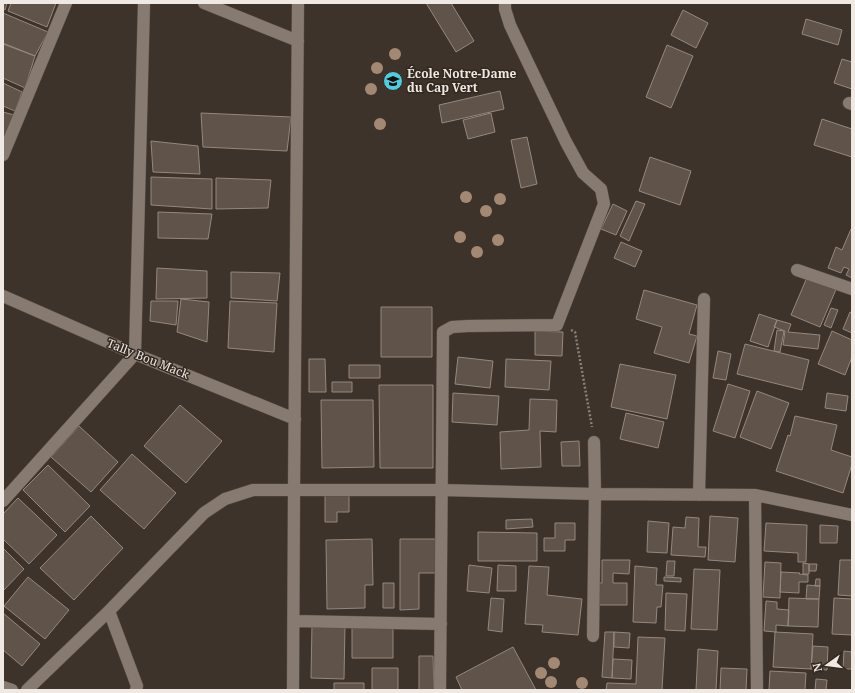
<svg xmlns="http://www.w3.org/2000/svg" width="855" height="693" viewBox="0 0 855 693" font-family="'Noto Serif',serif">
	<style>
		.building { fill: #5f534a; stroke: #95887e }
		.lines { fill: none; stroke-linecap: round; stroke-linejoin: round }
		.minor-casing { stroke: #595049; stroke-width: 13 }
		.path { stroke: #8a817a; stroke-width: 2.5; stroke-dasharray: 2 2; stroke-linecap: butt }
		.minor { stroke: #877a71; stroke-width: 12 }
		.tree { fill: #a38873 }
		.labels { text-anchor: middle; stroke-width: 3; stroke-linejoin: round; paint-order: stroke }
		.poi-label { font-size: 12px; font-weight: bold; fill: #efe8e3; stroke: #332920; text-anchor: start }
		.street-label { font-size: 12px; fill: #efe8e3; stroke: #332920 }
	</style>
	<rect width="100%" height="100%" fill="#3d332a"/>
	<!-- building -->
	<path class="building" d="M3,3H7L5,10L3,9Z
		M11,3H56L47,27L8,11Z
		M426,3H451L474,41L456,52Z
		M683,10L708,23L696,48L671,35Z
		M3,13L48,32L35,56L3,43Z
		M806,19L842,30L838,45L802,34Z
		M3,44L35,56L25,88L3,78Z
		M667,45L693,56L671,108L646,97Z
		M842,59L852,62V89L834,83Z
		M3,83L22,92L15,111L3,106Z
		M500,91L504,109L442,123L439,105Z
		M3,112L14,115L3,140Z
		M201,113L291,117L287,151L203,147Z
		M491,113L495,132L468,139L463,120Z
		M822,119L852,129V157L814,145Z
		M527,137L537,184L521,188L511,140Z
		M151,141L198,146L200,174L153,172Z
		M650,157L691,171L680,205L639,191Z
		M151,177L212,179V209L151,205Z
		M216,178L271,180L268,208L216,209Z
		M636,201L645,204L629,241L620,236Z
		M613,204L627,211L616,235L601,229Z
		M158,212L212,214L208,239L158,238Z
		M851,229H852V278L846,275L849,269L844,267L841,273L828,268L836,247L842,250Z
		M621,242L642,251L635,267L614,258Z
		M157,268L207,271V298L156,299Z
		M231,272L280,273L277,301L231,298Z
		M808,275L837,287L820,327L791,315Z
		M644,290L697,305L689,334L697,336L689,363L654,353L662,327L636,319Z
		M181,299L209,302L207,342L177,332Z
		M151,301H178L176,325L150,321Z
		M230,301L277,303L274,352L228,348Z
		M381,307H432V357H381Z
		M831,308L838,310L831,328L824,325Z
		M850,312L852,313V333L843,329Z
		M759,314L777,320L768,347L750,341Z
		M777,320L791,324L788,332L820,335L818,349L783,345L785,331L774,327Z
		M777,330L784,331L780,352L774,351Z
		M535,331L563,332L562,356L535,355Z
		M832,331L852,340V357L845,375L818,364Z
		M745,344L809,360L802,390L737,374Z
		M718,351L731,354L726,380L713,378Z
		M458,357L493,361L490,388L455,384Z
		M309,359H325L326,392H309Z
		M506,359L551,361L549,390L505,387Z
		M620,364L676,375L667,419L611,407Z
		M349,365H380V378H349Z
		M332,382H352V392H332Z
		M728,384L750,391L735,438L713,431Z
		M379,385H433V468H380Z
		M757,391L789,403L771,449L740,437Z
		M453,393L499,396L497,425L452,422Z
		M827,393L848,396L846,411L825,408Z
		M530,399L557,400L556,432L540,431L541,467L501,469L500,432L529,430Z
		M321,400H373L374,467L322,468Z
		M180,405L222,441L186,483L144,446Z
		M626,413L664,422L658,448L620,439Z
		M795,416L837,425L831,450L852,457V464L843,493L776,471L788,435L790,436Z
		M79,426L118,462L91,492L51,457Z
		M579,441L580,466H562L561,442Z
		M132,454L176,493L144,529L100,490Z
		M48,465L90,506L65,532L23,490Z
		M325,495H349V512H337V522H325Z
		M18,498L57,535L29,564L3,539V514Z
		M91,516L123,548L74,600L40,568Z
		M710,516L738,518L735,562L708,560Z
		M686,517L699,518L698,547H706L705,557L671,555L673,527L685,528Z
		M532,519L533,527L506,529V520Z
		M648,521L669,523L667,553L647,552Z
		M555,523H575V540H565V551H544V538H555Z
		M766,523L807,525L806,562H798V553L764,551Z
		M820,525L838,526L837,543H820Z
		M478,532L537,533V561H478Z
		M372,539L373,585H365V608L327,609L326,540Z
		M400,539H437V573H419V609L400,610Z
		M3,548L24,569L3,591Z
		M602,560H630L629,574L613,573V583H627V605H597L598,583H602Z
		M840,560H852V596L838,595Z
		M667,561H675L674,576H666Z
		M765,562L781,563L780,598L763,597Z
		M803,563L809,564V574H803Z
		M809,564H817L816,571H809Z
		M469,565L492,568L489,593L467,591Z
		M498,565L516,566V591H497Z
		M529,566L549,567L547,595L582,599L578,635L542,632L543,625L525,624Z
		M635,566L657,568L656,585H663L661,607H657L656,623L633,622Z
		M694,569L720,570L717,630L691,629Z
		M781,572L800,573L799,574L808,575V582H799V593L780,592Z
		M28,577L69,610L45,639L4,606Z
		M664,577L681,578V582L664,581Z
		M816,579H820V586H815Z
		M383,583H394V608H383Z
		M807,585L820,586L819,599H806Z
		M666,593L687,594L685,631L665,630Z
		M491,598L504,599L502,632L488,630Z
		M789,598L819,599L818,627L788,626Z
		M834,598L852,599V635L832,634Z
		M766,601L777,602V609L789,610L788,626L776,625V632L764,631Z
		M3,613L40,644L22,666L3,650Z
		M312,624H345L344,679L311,678Z
		M352,628H393V658H352Z
		M605,632H614L612,678L602,677Z
		M614,632L630,633L629,648L614,647Z
		M775,632L813,634L811,669L773,667Z
		M638,637L665,638L662,690H606L607,683L636,684Z
		M813,646L828,647L827,670L811,669Z
		M513,647L536,690H462L456,677Z
		M698,649L718,651L716,690H696Z
		M844,651L852,652V669H843Z
		M419,656H433L434,690H419Z
		M613,659L632,660L631,679L612,678Z
		M372,668H398V690H372Z
		M721,668L747,669L746,690H720Z
		M770,671L806,673L805,690H769Z
		M816,679L827,680L826,690H815Z
		M334,683H364V690H334Z"/>
	<g class="lines">
		<!-- minor casing -->
		<g class="minor-casing">
			<path id="minor" d="M204,3L298,41
				M849,103L852,104
				M3,155L66,3
				M797,270L852,289
				M3,296L135,354L295,419
				M699,495L704,299
				M755,495L757,690
				M3,501L135,354L144,3
				M109,611L137,686L136,690
				M294,621L441,624
				M593,636L595,494L594,442
				M3,687L12,690
				M27,690L109,611L204,513L225,499L253,490H442L595,494L755,495L852,515
				M293,690L294,491L298,3
				M440,690L443,332L452,327L468,326L557,325L604,204L601,189L583,173L566,142L510,25L505,9V3"/>
		</g>
		<!-- path -->
		<path class="path" d="M571,330L575,332L592,427"/>
		<!-- minor -->
		<use href="#minor" class="minor"/>
	</g>
	<!-- trees -->
	<g class="tree">
		<circle cx="395" cy="54" r="6"/>
		<circle cx="377" cy="68" r="6"/>
		<circle cx="371" cy="89" r="6"/>
		<circle cx="380" cy="124" r="6"/>
		<circle cx="466" cy="197" r="6"/>
		<circle cx="500" cy="199" r="6"/>
		<circle cx="486" cy="211" r="6"/>
		<circle cx="460" cy="237" r="6"/>
		<circle cx="498" cy="240" r="6"/>
		<circle cx="477" cy="252" r="6"/>
		<circle cx="554" cy="663" r="6"/>
		<circle cx="541" cy="673" r="6"/>
		<circle cx="551" cy="682" r="6"/>
		<circle cx="582" cy="683" r="6"/>
	</g>
	<!-- icons -->
	<defs>
		<g id="school-disc" transform="scale(1)"><circle r="9.5" fill="#54cadd" stroke="#332920"/><path d="M0-5L7-2L0 1L-7-2ZM-4 1L0 2.5L4 1V4Q0 6-4 4Z" fill="#111"/></g>
	</defs>
	<g fill-rule="evenodd">
		<use href="#school-disc" x="393" y="81"/>
	</g>
	<g class="labels">
		<!-- poi labels -->
		<g class="poi-label">
			<text x="407" y="78">École Notre-Dame<tspan x="407" dy="14">du Cap Vert</tspan></text>
		</g>
		<!-- street labels -->
		<g class="street-label">
			<text transform="translate(148 359) rotate(22)" y="4">Tally Bou Mack</text>
		</g>
	</g>
	<!-- border -->
	<rect width="855" height="693" fill="none" stroke="#efe8e3" stroke-width="8"/>
	<!-- north arrow -->
	<g transform="translate(827 665) rotate(256)" stroke="#332920" stroke-width="3" paint-order="stroke">
	<path d="M0-3L7 15L0 10L-7 15Z" fill="#efe8e3"/>
	<text y="-6" font-size="11" font-weight="bold" text-anchor="middle" fill="#efe8e3">N</text>
	</g>
</svg>
